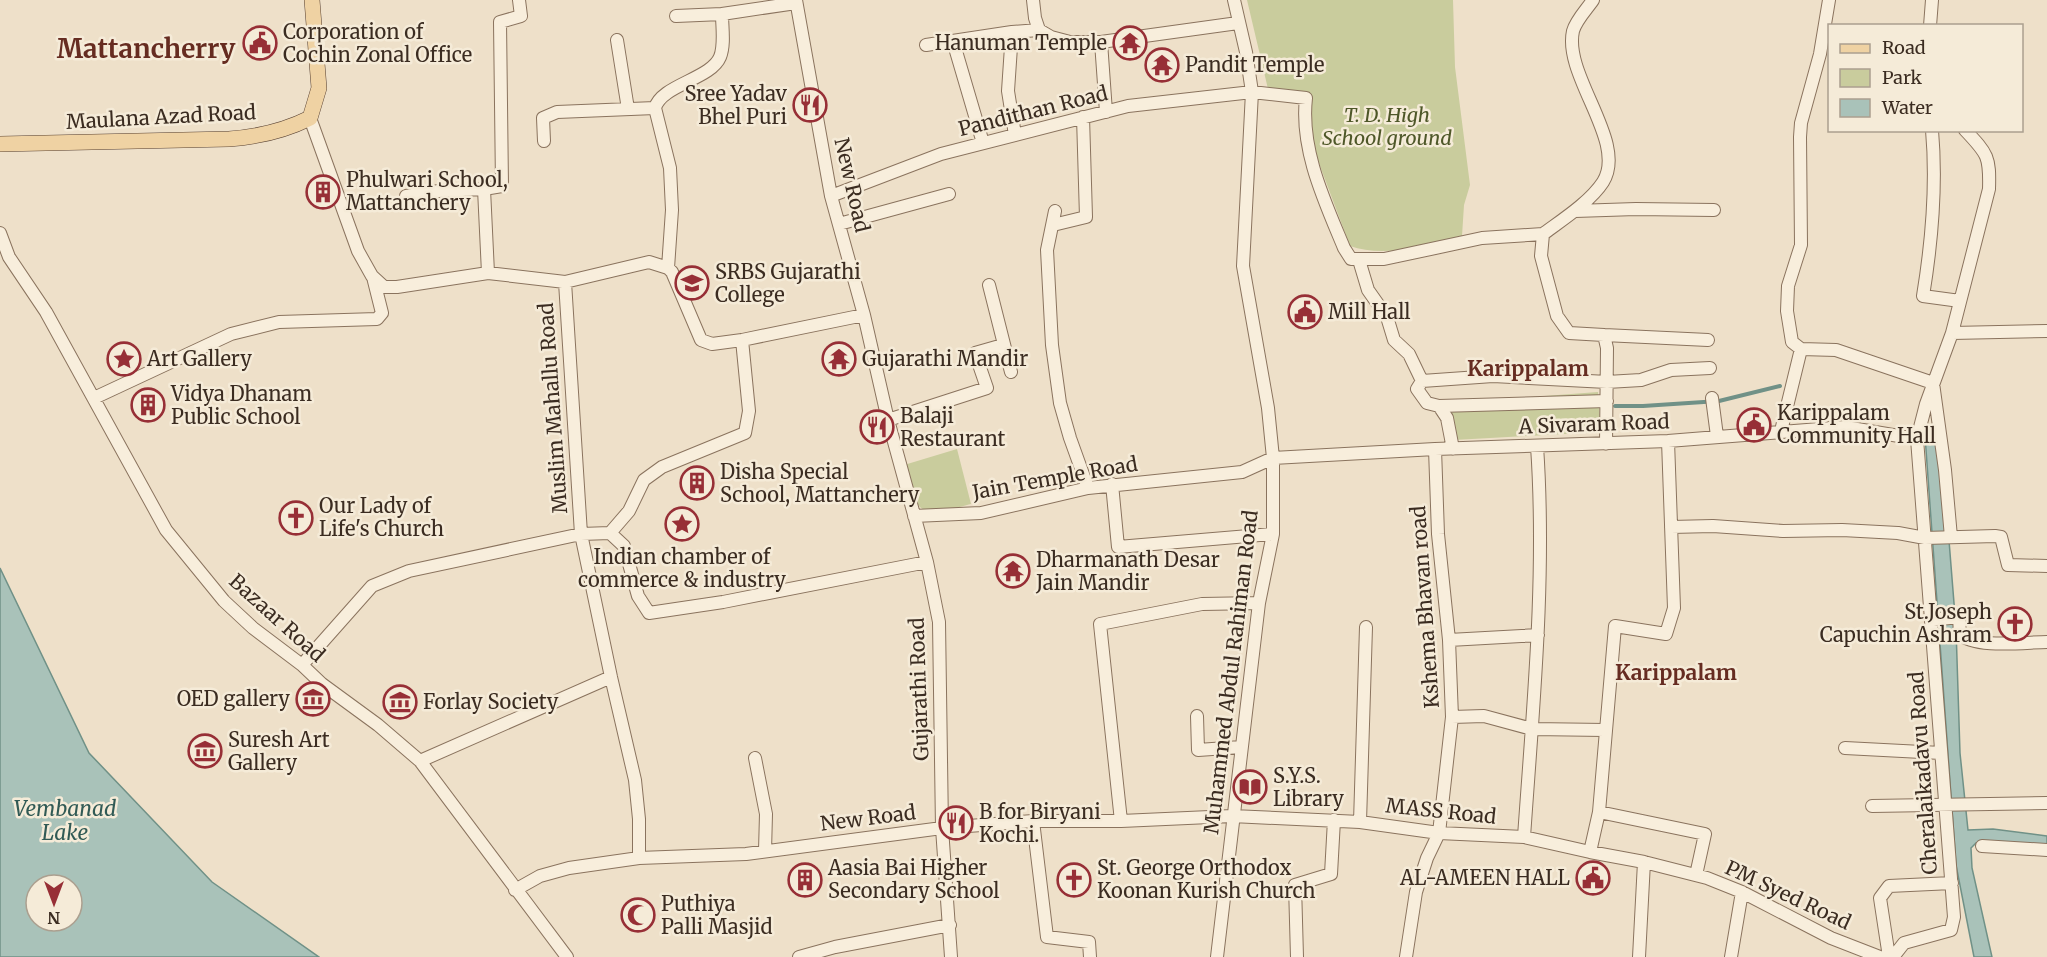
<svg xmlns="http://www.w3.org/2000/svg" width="2047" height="957" viewBox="0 0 2047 957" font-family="Merriweather,serif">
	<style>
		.green { fill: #c9cc9d }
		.water { fill: #a9c2b9; stroke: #709187; stroke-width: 1.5; fill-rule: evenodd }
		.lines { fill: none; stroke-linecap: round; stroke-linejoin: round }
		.stream { stroke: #709187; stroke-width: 4 }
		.minor-casing { stroke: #8a735e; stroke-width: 14 }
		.major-casing { stroke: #584132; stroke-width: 16 }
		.minor { stroke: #f8eedc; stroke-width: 12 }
		.major { stroke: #efd2a3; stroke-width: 15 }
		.labels { text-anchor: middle; stroke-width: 5; stroke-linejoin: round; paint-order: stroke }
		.poi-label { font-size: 20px; fill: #3b2c21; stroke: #f5ebd8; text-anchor: start }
		.street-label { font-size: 20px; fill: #3b2c21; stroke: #f5ebd8 }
		.park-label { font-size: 20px; font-style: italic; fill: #4e5728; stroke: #f5ebd8 }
		.neighbourhood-label { font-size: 21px; font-weight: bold; fill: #662c21; stroke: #f5ebd8 }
		.water-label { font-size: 21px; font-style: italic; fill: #315a55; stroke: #f5ebd8 }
		.district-label { font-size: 26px; font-weight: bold; fill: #662c21; stroke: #f5ebd8 }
	</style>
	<rect width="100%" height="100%" fill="#eee0c9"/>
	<!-- green -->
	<path class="green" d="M1247,0H1453L1455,67L1470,185L1464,205L1462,236C1430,246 1382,258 1350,246L1317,158L1311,132V96L1268,89Z
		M1598,392L1601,432L1454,440L1451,403Z
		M957,449L971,504C958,507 929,518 919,506C913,499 907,474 904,465Z"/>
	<!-- water -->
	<path class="water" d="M1930,425L1938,431L1944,478L1956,628L1960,753L1968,830L1993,829L2047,836V848L1976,843L1971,848L1972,868L1992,957H1974L1956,865L1925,436Z
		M0,568L89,753L212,882L319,957H0ZM36,885H72V921H36Z"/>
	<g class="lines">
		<!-- stream -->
		<path class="stream" d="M1615,406H1643L1719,401L1780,386"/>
		<!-- minor casing -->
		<g class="minor-casing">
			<path id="minor" d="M796,0L831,196L864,315L888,420L927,562L939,622L942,828L951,957
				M1033,0L1035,18L1039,30L1051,37L1070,42H1101L1238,23
				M1829,0L1820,54L1801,123L1800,137L1801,245L1788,286L1787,311L1792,342L1801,349L1836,350L1933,383L1945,470L1951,537
				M676,16L722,14
				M1930,26L1932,0
				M1012,32L1008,91L1015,135
				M617,40L628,109
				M953,41L983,143
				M1101,42L1106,112
				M926,45L1012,32L1039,30
				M310,118L358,251L372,276L384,287H397L488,273L565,282L649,262L668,268L672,272L701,340L712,344L742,340L864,315
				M1932,130C1937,186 1932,241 1923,296L1960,301
				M544,141L543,118L557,112L655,108
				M406,196L439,191L484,189
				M831,196L941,154L1128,106L1252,92L1306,98C1300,150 1325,202 1344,248L1351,259H1384L1482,238L1543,234
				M1055,211L1047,250L1052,345L1060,403L1070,438L1088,488
				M1575,211L1636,209L1714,210
				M839,224L949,194
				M1053,225L1086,217L1083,117
				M0,233L9,257L46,312L166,530L224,601L253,628L302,665L322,684L378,725L420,761L567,957
				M1543,234C1562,220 1590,202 1603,182C1628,142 1563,76 1573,31C1576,20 1587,9 1593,0
				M1543,234L1541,256L1557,316L1569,333L1604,335L1607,348L1606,444
				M1359,260L1368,290L1387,317L1394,340L1409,354L1422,381L1493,376L1607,382L1641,380L1671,370L1710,368
				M668,268L672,210L670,168L655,108C661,85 711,79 720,57C725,45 722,27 722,14L796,3
				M488,273L484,189L502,186L500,22L521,16L519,0
				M565,282L581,534L611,677L635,780L639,819V858
				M989,285L1011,372
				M1952,333L2047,331
				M1604,335L1708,340
				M1422,381L1417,389L1427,403L1439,406L1447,418L1453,449
				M94,398L231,334L279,322L377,319L382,313L373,277
				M1712,398L1717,436
				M1439,406L1607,401
				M888,420L987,388L975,353L1003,345
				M1781,431L1801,349
				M1112,484L1118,547L1273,534
				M914,516L981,513L1088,488L1242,472L1273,458L1435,449L1668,441L1845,427L1917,439
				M1671,527L1713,526L1783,531L1842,530L1898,533L1925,538L1995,536L2001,537L2008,565L2047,566
				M610,533L629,511L644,480L662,467L745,433L749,411L742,340
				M1931,620L1959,617L1960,634C1974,649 2027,642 2047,642
				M1449,640L1538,635
				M302,665L372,586L409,571L581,534L610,533L624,546L638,596L649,613L723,602L927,562
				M1197,716L1198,750L1241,747
				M1452,717L1484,716L1532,729L1605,730
				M1845,748L1941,753
				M755,758L766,814L765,851
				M420,761L611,677
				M1872,806L2047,803
				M1599,812L1705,834L1696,875
				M1033,821L1047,937L1089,942L1090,957
				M1121,821L1100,624L1202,604L1259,603
				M1360,822L1366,627
				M1524,837C1533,707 1546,576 1537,446
				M1982,846L2047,850
				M1590,852L1599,812L1615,626L1666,634L1674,608L1668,441
				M515,890L540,876L569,868L639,858L746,854L942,828L1033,821H1121L1232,816L1360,822L1439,833L1524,837L1590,852L1644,862L1707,878L1742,892L1831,938L1880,957
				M799,957L835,947L950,925
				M1217,957L1259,603L1273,534V458L1268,408L1243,266L1252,92L1246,52L1234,0
				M1297,957L1295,885L1331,874L1334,820
				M1406,957L1416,892L1427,858L1439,833L1452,717L1449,640L1438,534L1435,449
				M1639,957L1644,862
				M1731,957L1742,892
				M1889,957L1880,898L1889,886L1952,883
				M1893,957L1904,943L1951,930L1954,917L1917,439L1926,404L1952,333L1989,189C1990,157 1988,154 1965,130"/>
		</g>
		<!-- major casing -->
		<g class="major-casing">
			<path id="major" d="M0,144L229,139C257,137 284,131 310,118L319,88L312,0"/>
		</g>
		<!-- minor -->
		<use href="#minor" class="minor"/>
		<!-- major -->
		<use href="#major" class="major"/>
	</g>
	<!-- icons -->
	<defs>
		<g id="civic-ring" transform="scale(1.725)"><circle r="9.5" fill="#f5ebd8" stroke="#972f36" stroke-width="1.5"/><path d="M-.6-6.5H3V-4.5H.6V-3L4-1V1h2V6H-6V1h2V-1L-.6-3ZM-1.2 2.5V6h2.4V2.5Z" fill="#972f36"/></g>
		<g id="temple-ring" transform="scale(1.725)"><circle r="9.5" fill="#f5ebd8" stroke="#972f36" stroke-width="1.5"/><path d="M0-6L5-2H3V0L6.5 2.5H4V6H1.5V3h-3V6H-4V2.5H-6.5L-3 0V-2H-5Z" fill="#972f36"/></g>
		<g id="restaurant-ring" transform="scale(1.725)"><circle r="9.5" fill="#f5ebd8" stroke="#972f36" stroke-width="1.5"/><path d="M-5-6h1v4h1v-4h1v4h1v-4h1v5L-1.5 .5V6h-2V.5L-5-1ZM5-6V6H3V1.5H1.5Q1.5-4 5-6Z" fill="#972f36"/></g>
		<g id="building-ring" transform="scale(1.725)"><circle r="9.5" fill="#f5ebd8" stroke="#972f36" stroke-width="1.5"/><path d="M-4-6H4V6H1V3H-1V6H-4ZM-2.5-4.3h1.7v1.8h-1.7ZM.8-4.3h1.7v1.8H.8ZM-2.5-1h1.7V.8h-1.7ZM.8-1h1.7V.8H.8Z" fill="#972f36"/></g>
		<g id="university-ring" transform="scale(1.725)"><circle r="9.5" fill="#f5ebd8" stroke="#972f36" stroke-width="1.5"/><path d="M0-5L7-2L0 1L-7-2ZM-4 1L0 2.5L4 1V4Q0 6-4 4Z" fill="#972f36"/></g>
		<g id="sight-ring" transform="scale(1.725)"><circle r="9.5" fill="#f5ebd8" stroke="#972f36" stroke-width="1.5"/><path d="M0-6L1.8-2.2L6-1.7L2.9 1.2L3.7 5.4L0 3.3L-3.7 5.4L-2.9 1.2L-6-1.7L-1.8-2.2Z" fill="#972f36"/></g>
		<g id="church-ring" transform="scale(1.725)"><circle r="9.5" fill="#f5ebd8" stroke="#972f36" stroke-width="1.5"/><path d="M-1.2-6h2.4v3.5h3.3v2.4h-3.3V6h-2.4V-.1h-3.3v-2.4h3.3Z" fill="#972f36"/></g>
		<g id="museum-ring" transform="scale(1.725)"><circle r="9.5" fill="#f5ebd8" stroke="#972f36" stroke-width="1.5"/><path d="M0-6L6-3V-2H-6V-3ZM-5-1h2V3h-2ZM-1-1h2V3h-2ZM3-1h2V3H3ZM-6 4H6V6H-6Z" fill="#972f36"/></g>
		<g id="library-ring" transform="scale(1.725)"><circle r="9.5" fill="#f5ebd8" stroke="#972f36" stroke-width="1.5"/><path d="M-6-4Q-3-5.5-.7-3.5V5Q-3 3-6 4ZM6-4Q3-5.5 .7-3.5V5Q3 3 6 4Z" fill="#972f36"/></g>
		<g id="mosque-ring" transform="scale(1.725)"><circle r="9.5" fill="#f5ebd8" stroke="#972f36" stroke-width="1.5"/><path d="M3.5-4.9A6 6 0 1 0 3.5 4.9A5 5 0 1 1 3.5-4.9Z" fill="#972f36"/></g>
	</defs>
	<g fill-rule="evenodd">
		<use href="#civic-ring" x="260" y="43"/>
		<use href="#temple-ring" x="1130" y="43"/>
		<use href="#temple-ring" x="1162" y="65"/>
		<use href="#restaurant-ring" x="810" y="105"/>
		<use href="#building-ring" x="323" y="192"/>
		<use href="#university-ring" x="692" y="283"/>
		<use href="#civic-ring" x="1305" y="312"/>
		<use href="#sight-ring" x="124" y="359"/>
		<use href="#temple-ring" x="839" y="359"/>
		<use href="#building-ring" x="148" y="405"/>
		<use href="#civic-ring" x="1754" y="425"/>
		<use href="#restaurant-ring" x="877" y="427"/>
		<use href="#building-ring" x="697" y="483"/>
		<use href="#church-ring" x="296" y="518"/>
		<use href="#sight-ring" x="682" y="524"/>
		<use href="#temple-ring" x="1013" y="571"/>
		<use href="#church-ring" x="2015" y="624"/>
		<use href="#museum-ring" x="313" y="699"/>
		<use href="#museum-ring" x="400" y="702"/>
		<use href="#museum-ring" x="205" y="751"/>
		<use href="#library-ring" x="1250" y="787"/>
		<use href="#restaurant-ring" x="956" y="823"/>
		<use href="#civic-ring" x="1593" y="878"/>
		<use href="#building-ring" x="805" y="880"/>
		<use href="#church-ring" x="1074" y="880"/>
		<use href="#mosque-ring" x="638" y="915"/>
	</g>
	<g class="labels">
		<!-- poi labels -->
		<g class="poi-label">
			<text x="283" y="39">Corporation of<tspan x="283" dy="23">Cochin Zonal Office</tspan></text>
			<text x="1107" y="50" text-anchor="end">Hanuman Temple</text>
			<text x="1185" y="72">Pandit Temple</text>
			<text x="787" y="101" text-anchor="end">Sree Yadav<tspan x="787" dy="23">Bhel Puri</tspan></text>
			<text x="346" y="187">Phulwari School,<tspan x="346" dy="23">Mattanchery</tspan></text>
			<text x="715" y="279">SRBS Gujarathi<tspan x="715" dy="23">College</tspan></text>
			<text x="1328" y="319">Mill Hall</text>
			<text x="147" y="366">Art Gallery</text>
			<text x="862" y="366">Gujarathi Mandir</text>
			<text x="171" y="401">Vidya Dhanam<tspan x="171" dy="23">Public School</tspan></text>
			<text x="1777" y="420">Karippalam<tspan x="1777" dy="23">Community Hall</tspan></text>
			<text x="900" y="423">Balaji<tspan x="900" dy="23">Restaurant</tspan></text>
			<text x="720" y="479">Disha Special<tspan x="720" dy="23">School, Mattanchery</tspan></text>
			<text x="319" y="513">Our Lady of<tspan x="319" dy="23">Life's Church</tspan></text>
			<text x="682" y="564" text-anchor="middle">Indian chamber of<tspan x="682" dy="23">commerce &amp; industry</tspan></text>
			<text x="1036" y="567">Dharmanath Desar<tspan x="1036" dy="23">Jain Mandir</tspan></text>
			<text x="1992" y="619" text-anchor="end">St.Joseph<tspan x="1992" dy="23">Capuchin Ashram</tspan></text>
			<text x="290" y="706" text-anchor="end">OED gallery</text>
			<text x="423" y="709">Forlay Society</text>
			<text x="228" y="747">Suresh Art<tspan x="228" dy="23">Gallery</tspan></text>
			<text x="1273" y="783">S.Y.S.<tspan x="1273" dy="23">Library</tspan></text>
			<text x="979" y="819">B for Biryani<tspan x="979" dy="23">Kochi.</tspan></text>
			<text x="828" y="875">Aasia Bai Higher<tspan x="828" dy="23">Secondary School</tspan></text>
			<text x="1097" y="875">St. George Orthodox<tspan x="1097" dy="23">Koonan Kurish Church</tspan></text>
			<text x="1570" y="885" text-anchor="end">AL-AMEEN HALL</text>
			<text x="661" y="911">Puthiya<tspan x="661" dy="23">Palli Masjid</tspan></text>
		</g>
		<!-- street labels -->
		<g class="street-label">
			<text transform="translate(1033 111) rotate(-14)" y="7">Pandithan Road</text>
			<text transform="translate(161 117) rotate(-3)" y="7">Maulana Azad Road</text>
			<text transform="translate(852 185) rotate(77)" y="7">New Road</text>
			<text transform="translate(553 408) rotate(-94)" y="7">Muslim Mahallu Road</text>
			<text transform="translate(1594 424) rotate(-2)" y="7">A Sivaram Road</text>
			<text transform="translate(1055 478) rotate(-10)" y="7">Jain Temple Road</text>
			<text transform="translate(1425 607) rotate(-94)" y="7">Kshema Bhavan road</text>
			<text transform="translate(277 618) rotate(42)" y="7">Bazaar Road</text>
			<text transform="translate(1231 672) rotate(-83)" y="7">Muhammed Abdul Rahiman Road</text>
			<text transform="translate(919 689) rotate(-92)" y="7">Gujarathi Road</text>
			<text transform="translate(1923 773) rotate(-94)" y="7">Cheralaikadavu Road</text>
			<text transform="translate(1441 811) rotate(6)" y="7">MASS Road</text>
			<text transform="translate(868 818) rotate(-7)" y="7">New Road</text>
			<text transform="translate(1788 895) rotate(25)" y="7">PM Syed Road</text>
		</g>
		<!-- park labels -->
		<g class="park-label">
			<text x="1387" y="122">T. D. High<tspan x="1387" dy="23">School ground</tspan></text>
		</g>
		<!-- neighbourhood labels -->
		<g class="neighbourhood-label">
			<text x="1528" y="376">Karippalam</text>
			<text x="1676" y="680">Karippalam</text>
		</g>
		<!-- water labels -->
		<g class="water-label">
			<text x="65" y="816">Vembanad<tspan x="65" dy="24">Lake</tspan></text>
		</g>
		<!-- district labels -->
		<g class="district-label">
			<text x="146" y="58">Mattancherry</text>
		</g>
	</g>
	<!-- legend -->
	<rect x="1828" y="24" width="195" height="108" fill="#f5ebd8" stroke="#ab9f8f" stroke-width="1.5"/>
	<rect x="1840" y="44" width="30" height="9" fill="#efd2a3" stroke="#ab9f8f" stroke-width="1.5"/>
	<text x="1882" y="54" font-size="18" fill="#3b2c21">Road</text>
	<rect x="1840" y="69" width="30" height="18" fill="#c9cc9d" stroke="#ab9f8f" stroke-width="1.5"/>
	<text x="1882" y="84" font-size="18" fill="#3b2c21">Park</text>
	<rect x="1840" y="99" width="30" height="18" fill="#a9c2b9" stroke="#ab9f8f" stroke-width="1.5"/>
	<text x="1882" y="114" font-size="18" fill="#3b2c21">Water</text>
	<!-- north arrow -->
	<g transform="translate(54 903) rotate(180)"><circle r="28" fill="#f5ebd8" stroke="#ab9f8f" stroke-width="1.5"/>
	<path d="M0-4.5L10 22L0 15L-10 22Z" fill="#972f36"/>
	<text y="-9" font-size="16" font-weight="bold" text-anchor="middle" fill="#3b2c21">N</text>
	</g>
</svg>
